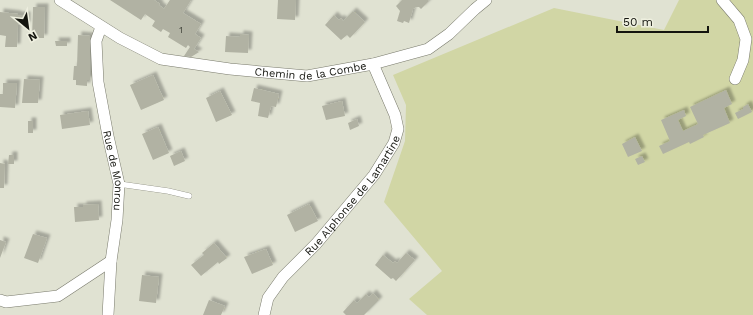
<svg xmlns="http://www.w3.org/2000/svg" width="753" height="315" viewBox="0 0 753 315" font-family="'Work Sans',sans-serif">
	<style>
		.green { fill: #d1d6a5 }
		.building { fill: #b1b2a3; filter: url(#shadow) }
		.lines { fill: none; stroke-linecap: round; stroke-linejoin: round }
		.lane-casing { stroke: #797a6c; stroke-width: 6 }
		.street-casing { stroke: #797a6c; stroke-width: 12 }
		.lane { stroke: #fff; stroke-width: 5.5 }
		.street { stroke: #fff; stroke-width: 11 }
		.labels { text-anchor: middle; stroke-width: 4; stroke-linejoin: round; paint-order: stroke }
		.number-label { font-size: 9px; fill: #3b3c34 }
		.street-label { font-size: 11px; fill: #14150f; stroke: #eeefdf }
	</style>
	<defs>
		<filter id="shadow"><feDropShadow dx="3.5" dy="-3.5" stdDeviation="1" flood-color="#0004"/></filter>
	</defs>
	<rect width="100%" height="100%" fill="#e0e2d2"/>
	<!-- green -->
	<path class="green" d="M679,0H753V315H427L409,299L442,271L384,202L405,141L406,105L393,75L554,8L664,30Z"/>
	<!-- building -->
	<path class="building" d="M110,0H154L160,4L159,5L164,9L170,0H191L183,13L201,24L195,34L201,38L194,49L199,52L191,57L184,56L190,47L188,45L186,48L168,37L170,33L163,29L161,32L152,26L155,21L145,14L141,20Z
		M278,0H296L295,20L277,19Z
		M402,0H428L429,1L421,9L419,7H416L413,9L409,23L404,21L403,23L397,21L400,11L396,6Z
		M33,7H45L44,38H32Z
		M353,11L365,22L350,38L347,35L341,40L325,25L334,15L339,20L341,18L343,21Z
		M0,12L18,14V15H27V25L18,24L17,47H5L6,36L0,35Z
		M240,34L249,35L248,53L225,52L226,36L240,37Z
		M78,35L90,36V80H87V86L76,85V80H73L74,66H77Z
		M55,41H67V46H56Z
		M153,75L164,100L141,110L130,85Z
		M24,79L40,80L38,103H22Z
		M3,83H17L15,108L0,107V94H3Z
		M254,88L279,94L276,107L271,106L268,118L258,116L260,103L251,101Z
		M726,90L732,104L724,108L730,123L703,135L704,137L690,144L689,142L663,154L659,146L670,141L661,120L684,110L686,116L678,120L683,131L698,124L690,107Z
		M220,91L232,115L216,122L206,98Z
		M342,101L345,116L326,120L322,106Z
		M748,104L752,112L738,119L735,113L743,109V107Z
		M88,111L90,125L62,129L60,115Z
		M357,119L359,126L350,130L348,123Z
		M28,121H33V133H28Z
		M158,127L169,153L153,160L142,134Z
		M635,137L642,151L628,157L622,144Z
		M181,151L185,161L174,166L170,156Z
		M9,155H14V164H8Z
		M642,156L645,162L638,165L635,159Z
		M0,163L5,164L4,188H0Z
		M98,204L99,220L75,222L74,207H83V205Z
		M309,204L318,221L295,232L287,215Z
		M33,234L47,238L38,263L24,258Z
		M0,240L6,242L0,258Z
		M214,243L227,258L219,264L218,262L201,276L191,265L204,255L202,253Z
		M266,249L273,265L252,274L244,257Z
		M406,253L415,260L396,281L393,278L391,279L375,265L383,255L393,263L395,261L397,263Z
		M142,275L159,277L156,303L139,301Z
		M373,293L379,300L364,315H346L343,312L354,300L357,303L366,294L369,297Z
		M209,300L225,306L221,315H203Z"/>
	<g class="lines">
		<!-- lane casing -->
		<g class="lane-casing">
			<path id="lane" d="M119,184L168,191L189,196"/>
		</g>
		<!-- street casing -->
		<g class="street-casing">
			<g id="street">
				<path id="s1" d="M60,0L120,38L161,59L230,69L307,76L373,64L428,49L449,34L475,9L486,0"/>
				<path d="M722,0L739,20L746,39L743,60L735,79"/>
				<path id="s2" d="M101,27L96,41L98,82L108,136L119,184L117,220L111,261L108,315"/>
				<path d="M0,300L6,302L58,296L111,261"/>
				<path id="s3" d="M264,315L268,298L283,277L316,244L374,175L394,143L398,129L395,115L373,64"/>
			</g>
		</g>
		<!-- lane -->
		<use href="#lane" class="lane"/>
		<!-- street -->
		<use href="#street" class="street"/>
	</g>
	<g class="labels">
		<!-- number labels -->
		<g class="number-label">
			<text x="181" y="33">1</text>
		</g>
		<!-- street labels -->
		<g class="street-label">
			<text dy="4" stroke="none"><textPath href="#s1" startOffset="268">Chemin de la Combe</textPath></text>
			<text dy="4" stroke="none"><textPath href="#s2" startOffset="146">Rue de Monrou</textPath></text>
			<text dy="4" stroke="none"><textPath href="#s3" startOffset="151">Rue Alphonse de Lamartine</textPath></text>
		</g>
	</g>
	<!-- north arrow -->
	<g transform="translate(28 28) rotate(151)" stroke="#eeefdf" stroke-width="3" paint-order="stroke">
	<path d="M0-3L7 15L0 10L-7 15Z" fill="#14150f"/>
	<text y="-6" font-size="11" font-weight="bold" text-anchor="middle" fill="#14150f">N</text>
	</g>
	<!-- scale -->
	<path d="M617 26v6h91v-6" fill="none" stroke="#14150f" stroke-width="2"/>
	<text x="623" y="26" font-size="12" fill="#14150f" stroke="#eeefdf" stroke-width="3" paint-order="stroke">50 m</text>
</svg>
